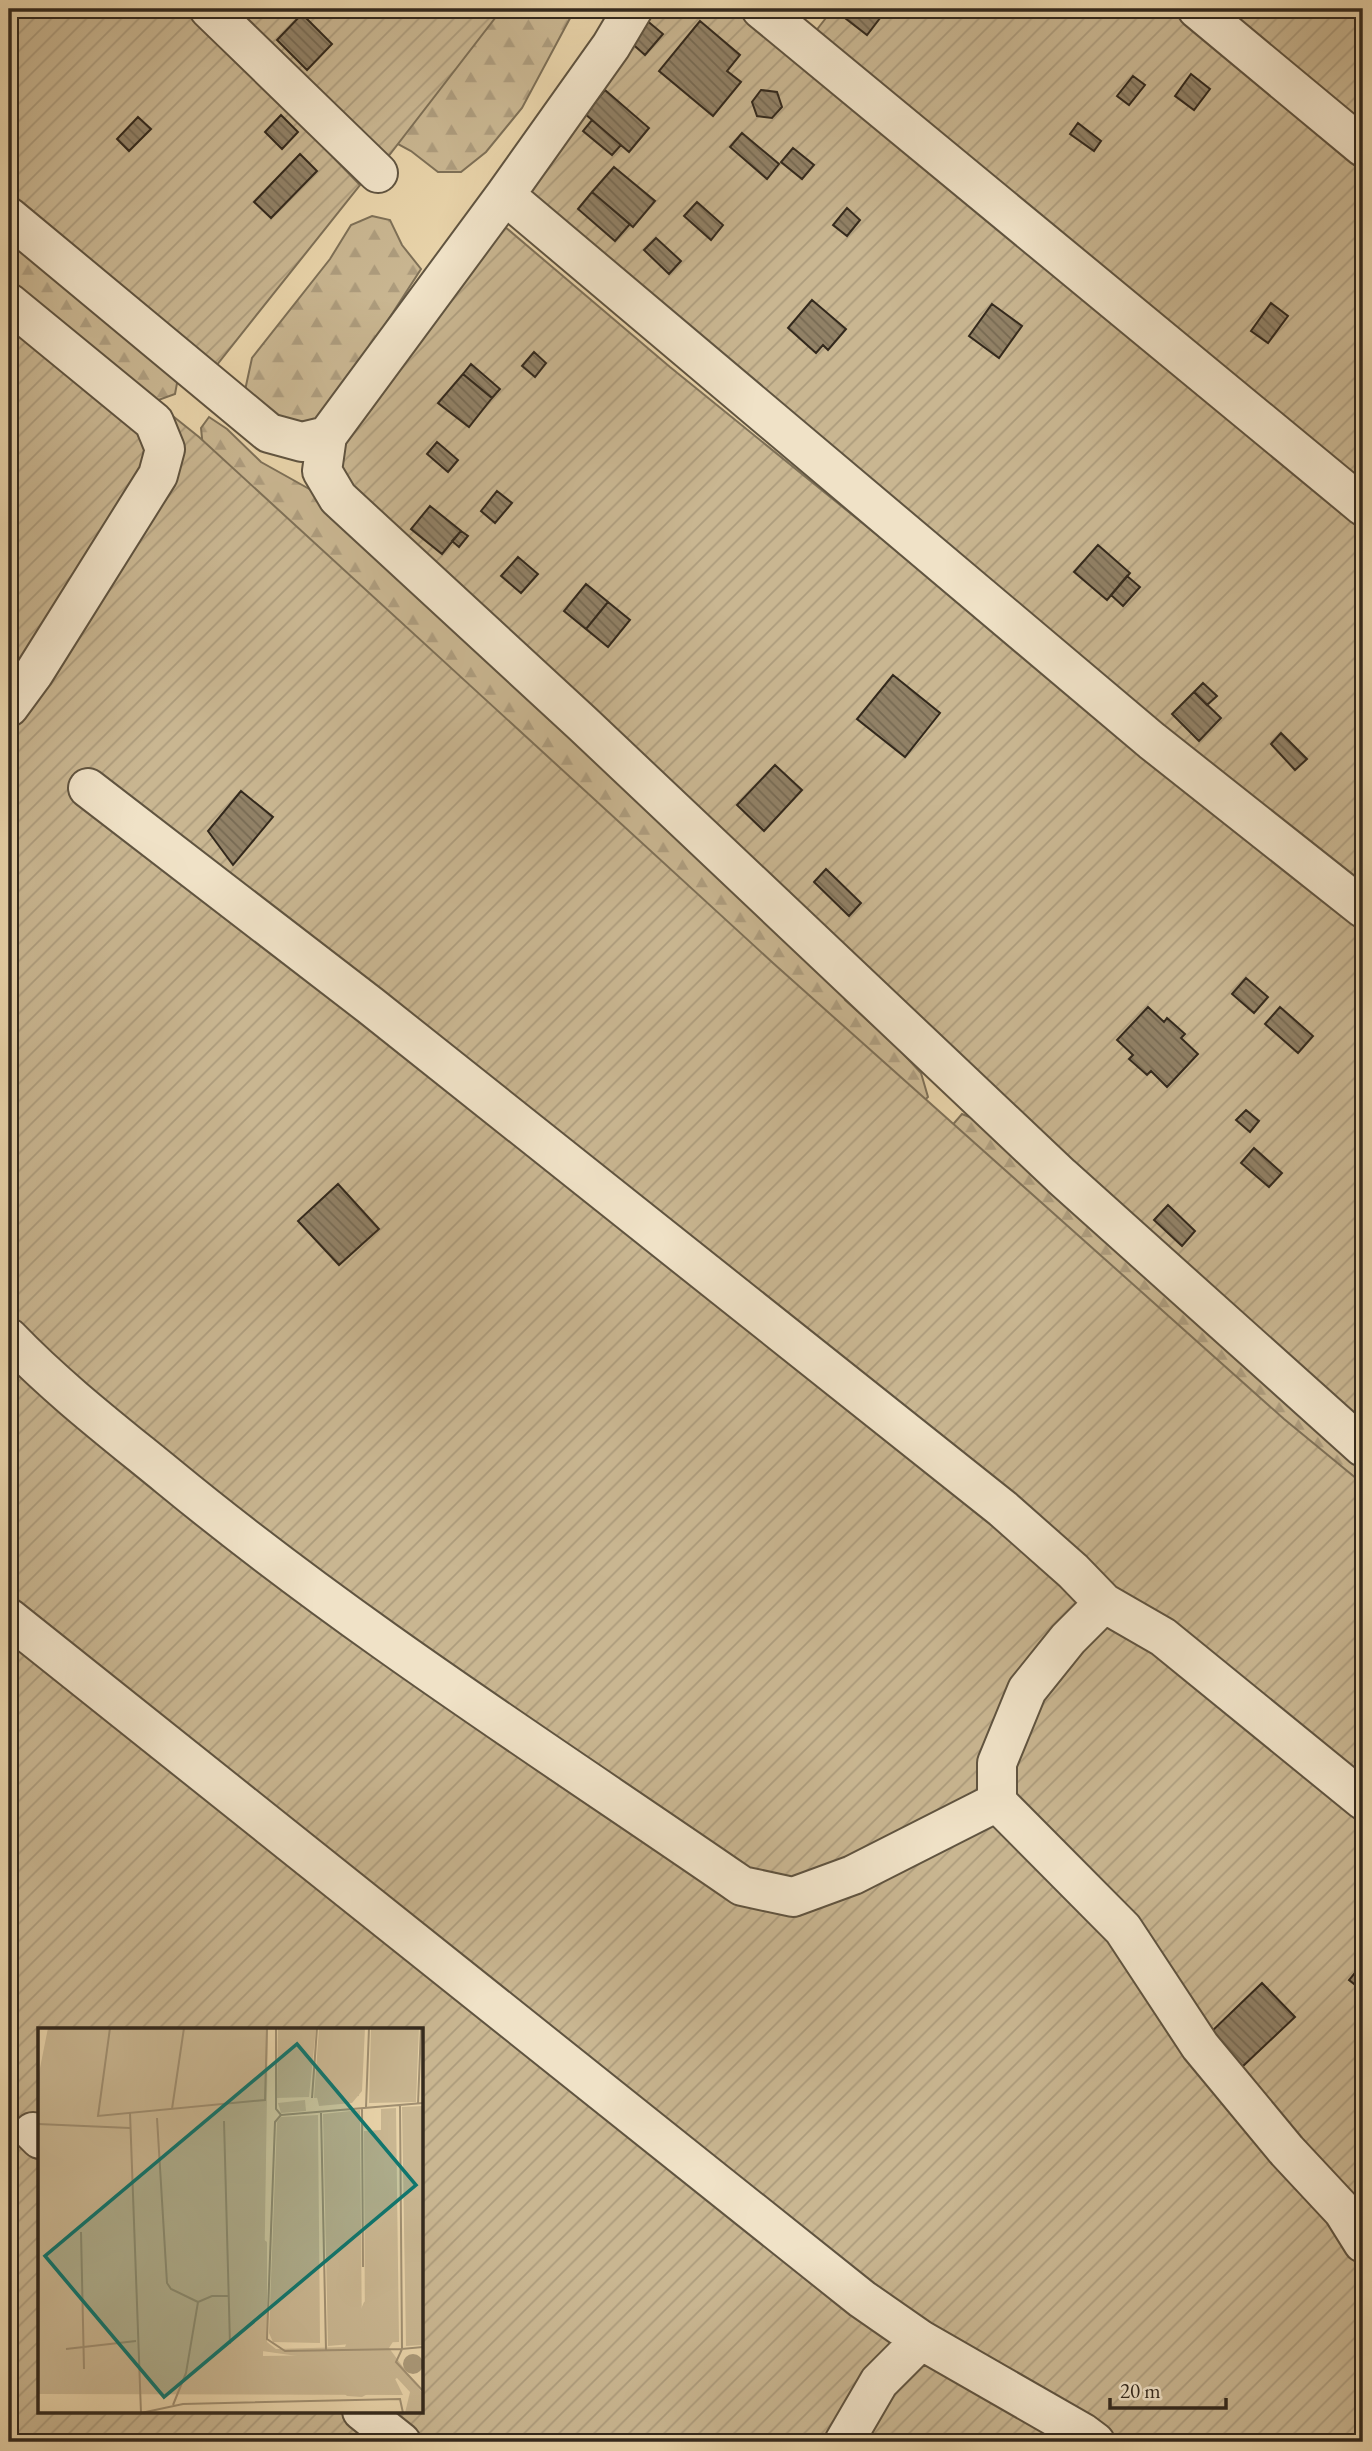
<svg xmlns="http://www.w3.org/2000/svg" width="1372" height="2451" viewBox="0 0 1372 2451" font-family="'EB Garamond',serif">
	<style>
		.forest { fill: url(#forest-firs); stroke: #7e7057; stroke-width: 2 }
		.garden { fill: url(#garden-furrows); stroke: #7e7057; stroke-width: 2; fill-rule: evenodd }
		.building { fill: url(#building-back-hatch); stroke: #33291d; stroke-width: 2 }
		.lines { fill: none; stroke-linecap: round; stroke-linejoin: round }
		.minor-casing { stroke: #605440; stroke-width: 42 }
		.minor { stroke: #f0e2c7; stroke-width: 38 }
		.inset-road { fill: none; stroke: #a08f71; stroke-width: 2 }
		.view { fill: #0f766e; fill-opacity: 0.15; stroke: #0f766e; stroke-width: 3.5 }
		.inset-edge { fill: none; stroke: #33291d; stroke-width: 3.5 }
	</style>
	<defs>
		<pattern id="forest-firs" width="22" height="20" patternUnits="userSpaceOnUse" patternTransform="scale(1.75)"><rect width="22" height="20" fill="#c9b691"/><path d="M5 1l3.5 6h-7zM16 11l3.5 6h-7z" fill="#ad9c7d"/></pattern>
		<pattern id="garden-furrows" width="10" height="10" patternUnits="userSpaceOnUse" patternTransform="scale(1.75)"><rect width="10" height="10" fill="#c9b691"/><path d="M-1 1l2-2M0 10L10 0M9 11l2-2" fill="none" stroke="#ad9c7d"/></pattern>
		<pattern id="building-back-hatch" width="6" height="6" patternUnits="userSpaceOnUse" patternTransform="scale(1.75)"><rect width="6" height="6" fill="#918166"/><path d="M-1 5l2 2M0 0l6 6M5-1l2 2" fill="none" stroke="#776a53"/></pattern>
	</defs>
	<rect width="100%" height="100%" fill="#e8d3a9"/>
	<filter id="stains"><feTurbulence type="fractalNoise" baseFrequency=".00286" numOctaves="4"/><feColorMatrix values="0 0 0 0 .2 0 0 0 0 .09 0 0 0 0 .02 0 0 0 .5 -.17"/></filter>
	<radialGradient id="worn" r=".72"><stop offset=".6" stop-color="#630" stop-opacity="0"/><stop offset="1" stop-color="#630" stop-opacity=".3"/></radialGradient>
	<!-- forest -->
	<path class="forest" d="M430,9H575L522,108L486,152L461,172H438L411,151L396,143Z
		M9,183L178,378L175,394L156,401L9,298Z
		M372,216L390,220L402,245L421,269L341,393L317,420L277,425L244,395L252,358L330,259L351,225Z
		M209,417L227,429L261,462L320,495L840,984L845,1000L897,1047L921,1073L928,1097L912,1112L203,448L201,428Z
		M962,1114L984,1123L1363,1460V1558L949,1129Z"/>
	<!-- garden -->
	<path class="garden" d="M9,9H189L360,185L212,371L9,197Z
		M228,9H502L384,162Z
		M646,9H742L1363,526V892L1188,754L522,188Z
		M833,9H1176L1363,164V489L815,32Z
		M1220,9H1363V131Z
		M504,226L670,367L1363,929V1428L1019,1114L337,472L340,443Z
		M9,285L199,437L773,963L1284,1419L1363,1484V2436L1358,2442H9ZM40,2029H422V2411H40Z"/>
	<!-- building -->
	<path class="building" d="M852,9H887L867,35L845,18Z
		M302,14L332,44L307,70L277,40Z
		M645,19L663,34L645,55L628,40Z
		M700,21L740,55L727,71L741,82L713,116L659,71Z
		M1191,74L1210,89L1194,110L1175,96Z
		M1133,76L1145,85L1129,105L1117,96Z
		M605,90L649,128L629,152L585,114Z
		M761,90L777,92L782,107L772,118L757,116L752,102Z
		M281,115L298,132L282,149L265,132Z
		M138,117L151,129L129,151L117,139Z
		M592,120L621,145L612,155L583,131Z
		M1078,123L1101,141L1094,151L1070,134Z
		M742,133L779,164L767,179L730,147Z
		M793,148L814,165L802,179L781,162Z
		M300,154L317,171L271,218L254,202Z
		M614,167L655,201L633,227L592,192Z
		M592,192L630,224L615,241L578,209Z
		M697,202L723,225L711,240L684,216Z
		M847,208L860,220L847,236L833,225Z
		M656,238L681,261L669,274L644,250Z
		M812,300L846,329L828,350L823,345L816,353L788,328Z
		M1271,303L1288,316L1268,343L1251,331Z
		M992,304L1022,326L999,358L969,336Z
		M534,352L546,363L535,377L522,366Z
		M471,364L500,389L492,398L463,374Z
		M463,374L492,398L469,427L438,403Z
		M437,442L458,460L448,472L427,454Z
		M497,491L512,503L495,523L481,511Z
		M430,506L461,531L442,554L411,529Z
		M461,531L468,536L459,547L452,541Z
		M1098,545L1130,573L1107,600L1074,572Z
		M518,557L538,574L521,593L501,576Z
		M1127,576L1140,587L1123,606L1111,595Z
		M586,584L608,602L586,629L564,611Z
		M608,602L630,620L608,647L586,629Z
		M893,675L940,713L905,757L857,719Z
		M1203,683L1217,696L1207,705L1194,692Z
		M1194,692L1221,718L1199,741L1172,714Z
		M1281,733L1307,759L1295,770L1271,744Z
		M775,765L802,790L764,831L737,805Z
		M241,791L273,817L233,865L208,831Z
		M826,869L861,903L849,916L814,882Z
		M1246,978L1268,997L1254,1013L1232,994Z
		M1148,1007L1164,1022L1167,1018L1185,1034L1181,1038L1198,1054L1167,1087L1151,1071L1147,1075L1129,1059L1133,1055L1117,1040Z
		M1280,1007L1313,1036L1298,1053L1265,1024Z
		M1246,1110L1259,1121L1250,1132L1236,1120Z
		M1254,1148L1282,1173L1269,1187L1241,1163Z
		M338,1184L379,1229L339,1265L298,1221Z
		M1168,1205L1195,1231L1182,1246L1154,1220Z
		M1363,1963V1991L1349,1980Z
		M1262,1983L1295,2017L1242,2067L1210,2033Z"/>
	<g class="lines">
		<!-- minor casing -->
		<g class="minor-casing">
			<path id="minor" d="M209,9L378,173
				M633,9L611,46L505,195L327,436L322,471L338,498L583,724L1061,1176L1363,1447
				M761,9L1363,506
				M1197,9L1363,147
				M505,195L1152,741L1363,908
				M9,217L269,433L302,442L327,436
				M9,303L154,422L165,449L158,475L34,673L9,707
				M88,788L371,1006L1003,1509L1073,1571L1104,1603L1163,1637L1363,1800
				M9,1338C58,1389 114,1432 169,1477C350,1626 549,1753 742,1886L793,1897L853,1875L997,1802
				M1104,1603L1068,1639L1027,1690L997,1763V1802L1123,1929L1200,2046L1287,2151L1343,2211L1363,2243
				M9,1618L862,2299L921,2340L1083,2433L1095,2442
				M33,2132L40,2139
				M362,2411L401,2442
				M844,2442L879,2382L921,2340"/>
		</g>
		<!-- minor -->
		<use href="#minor" class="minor"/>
	</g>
	<!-- overview -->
	<g transform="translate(38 2028)">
		<rect width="385" height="385" fill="#e8d3a9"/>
		<path d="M302,0H327L324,63L314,75L281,78L278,65ZM267,72L268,83L243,85L240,75ZM225,211L229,214V314L238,321L307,319L326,274L335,270L358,309L351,320L385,366V385H367L372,364L359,350L324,369L309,368L266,329L224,323L195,302Z" fill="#c9b691"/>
		<path d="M10,0H230L225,328L345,326L365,367L0,366V50ZM240,0H278L271,69L239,70ZM281,0H324L321,68L276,70ZM333,0H381L378,74L331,75ZM385,78V317L368,318L364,79ZM358,80L361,314L327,315L326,103L343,102V81ZM322,82L324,315L290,318L285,86ZM280,87L282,315L235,314L231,305L239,94L243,89Z" fill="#c9b691"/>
		<path d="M365 336a10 10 0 1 1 20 0a10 10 0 1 1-20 0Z" fill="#aa9979"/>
		<path class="inset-road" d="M72,0L60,88L227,72L229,0M238,0V81L243,87M274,70L279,0M380,76L383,0M362,77L364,321L385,319M328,79L331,0M324,80L325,239M134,81L146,0M92,85L103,385L145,376L362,371L365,385M283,85L288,322M243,87L237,94L229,311L247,323L364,321M243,87L385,75M119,90L129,255L133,261L160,274M186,93L192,316M0,96L92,100M43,204L46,341M28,321L98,313M364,321L358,334L385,363M135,377L148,345L160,274L174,268H190"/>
		<path class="view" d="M259,16L378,157L126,369L7,228Z"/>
		<rect width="385" height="385" class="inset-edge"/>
	</g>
	<!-- margin -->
	<rect width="1372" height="2451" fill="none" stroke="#e8d3a9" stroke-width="35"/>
	<rect x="10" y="10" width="1351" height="2430" fill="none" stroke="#33291d" stroke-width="3.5"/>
	<rect x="18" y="18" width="1337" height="2416" fill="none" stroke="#33291d" stroke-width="2"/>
	<!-- scale -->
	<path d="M1110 2398v10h116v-10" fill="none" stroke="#33291d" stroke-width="3.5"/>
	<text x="1120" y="2398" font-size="21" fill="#33291d" stroke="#f0e2c7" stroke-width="5" paint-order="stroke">20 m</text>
	<rect width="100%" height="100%" filter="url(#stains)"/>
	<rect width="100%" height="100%" fill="url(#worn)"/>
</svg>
